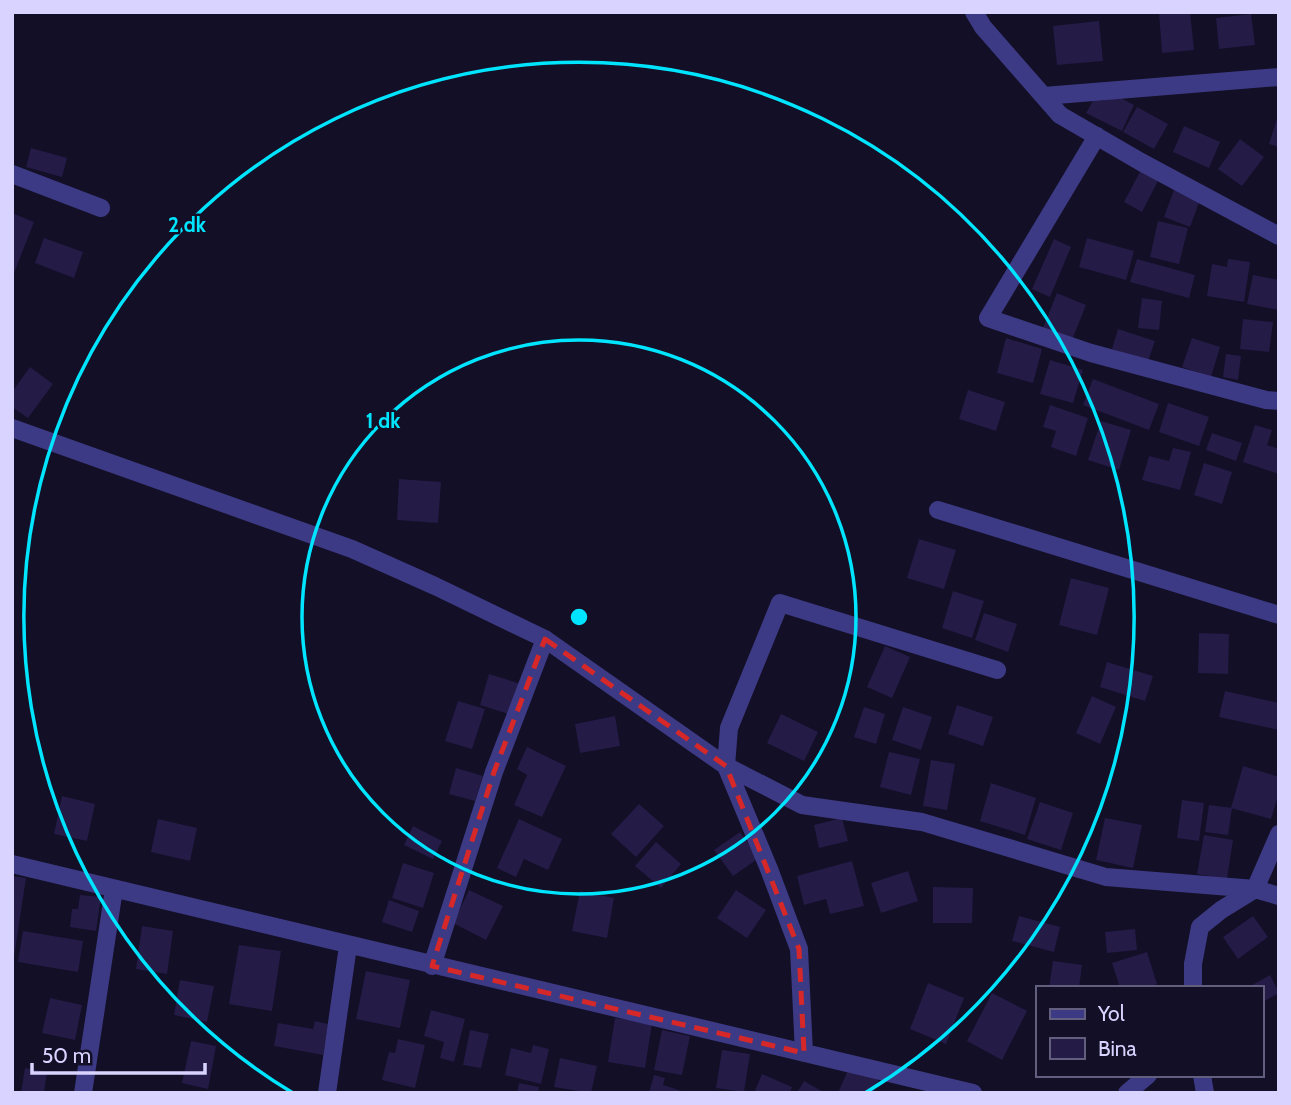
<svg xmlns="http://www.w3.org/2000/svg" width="1291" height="1105" viewBox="0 0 1291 1105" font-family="Cabin,sans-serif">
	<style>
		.building { fill: #241b47 }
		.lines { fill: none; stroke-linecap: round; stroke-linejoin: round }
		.minor { stroke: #3d3a85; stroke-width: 18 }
		.marked { fill: none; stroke: #d62828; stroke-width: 5; stroke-dasharray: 14 9; stroke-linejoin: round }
		.ring { fill: none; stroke: #00e5ff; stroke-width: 3.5 }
		.centre { fill: #00e5ff; stroke: #130f26; stroke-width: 3.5 }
		.ring-label { font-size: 21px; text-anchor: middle; font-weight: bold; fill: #00e5ff; stroke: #130f26; stroke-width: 5; stroke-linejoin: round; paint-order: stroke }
	</style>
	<rect width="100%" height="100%" fill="#130f26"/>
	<!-- building -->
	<path class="building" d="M1159,12H1190L1194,50L1162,53Z
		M1251,14L1255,45L1219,49L1216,18Z
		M1099,21L1103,61L1057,65L1053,26Z
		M1115,95L1134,105L1122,131L1086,113L1095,97L1103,101L1105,96L1113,99Z
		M1137,107L1168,124L1154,149L1123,132Z
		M1279,112V147L1269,144Z
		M1184,126L1220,142L1209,168L1173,152Z
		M1240,139L1264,157L1242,186L1218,169Z
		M31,148L67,158L62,177L26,167Z
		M1142,168L1160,177L1142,212L1124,202Z
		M1175,187L1201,197L1190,227L1164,217Z
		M12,213L34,222L12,278Z
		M1158,221L1188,228L1179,264L1150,257Z
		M44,238L83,252L74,278L35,263Z
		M1087,238L1134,251L1126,280L1079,267Z
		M1054,239L1071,247L1050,297L1032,289Z
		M1137,259L1195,275L1189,298L1130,282Z
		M1228,259L1250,262L1244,302L1207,296L1212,264L1227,267Z
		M1253,275L1279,280V310L1247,304Z
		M1057,293L1086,305L1072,340L1043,328Z
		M1142,298L1162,301L1159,330L1138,328Z
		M1243,319L1273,322L1269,352L1240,349Z
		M1118,329L1155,341L1148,361L1112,349Z
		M1006,338L1042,349L1033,383L997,373Z
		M1192,338L1220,347L1211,377L1182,367Z
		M1226,354L1241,356L1238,380L1223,377Z
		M1050,360L1083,370L1073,403L1040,394Z
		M30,367L53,384L28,418L12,407V392Z
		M1093,379L1159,404L1149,430L1083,405Z
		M968,390L1005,402L996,431L959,419Z
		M1168,403L1209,417L1199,446L1159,432Z
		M1050,405L1088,418L1076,456L1051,447L1056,431L1043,427Z
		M1101,421L1131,430L1119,470L1088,460Z
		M1255,425L1272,430L1267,445L1279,449V474L1243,462Z
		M1212,433L1242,443L1236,461L1206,450Z
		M1173,448L1191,452L1180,490L1142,480L1149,456L1169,461Z
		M1204,463L1232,472L1222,504L1194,495Z
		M399,479L441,482L438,523L397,520Z
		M919,539L956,550L944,589L907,578Z
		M1071,578L1109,588L1097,635L1059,625Z
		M953,591L984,601L972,638L942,628Z
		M984,613L1017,624L1008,652L975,640Z
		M1199,633L1229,634L1228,674L1198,673Z
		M885,646L910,657L892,698L867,687Z
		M1107,662L1153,676L1145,701L1100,687Z
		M489,674L521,684L512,715L480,705Z
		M1225,691L1279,703V730L1219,717Z
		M1092,696L1116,707L1100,744L1076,733Z
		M458,701L485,709L472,749L445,741Z
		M957,705L993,717L983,746L948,734Z
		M864,707L885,714L876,744L854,737Z
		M903,707L932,717L921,750L892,740Z
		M781,714L818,732L804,761L767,743Z
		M615,716L620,746L580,753L575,724Z
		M527,747L566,766L542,817L514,805L527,775L517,769Z
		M889,752L920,759L911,795L880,787Z
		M931,760L955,764L947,810L923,806Z
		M1243,766L1279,777V792L1271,819L1231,808Z
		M456,768L483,776L475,801L449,794Z
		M991,783L1036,798L1025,835L980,821Z
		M62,796L95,804L87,841L54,834Z
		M1182,800L1204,803L1199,841L1177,838Z
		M1040,802L1073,813L1061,850L1027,839Z
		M639,804L664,826L636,857L611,834Z
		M1209,805L1232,808L1228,835L1205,832Z
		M842,818L848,841L819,848L814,825Z
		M1105,818L1142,825L1133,868L1096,860Z
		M158,819L197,828L190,861L151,852Z
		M519,819L562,839L548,870L524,859L516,877L497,868Z
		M413,826L442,841L433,859L404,845Z
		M740,832L759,858L733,876L714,850Z
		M1204,835L1233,840L1227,879L1197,874Z
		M656,842L681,864L661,888L635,866Z
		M852,861L864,906L830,914L826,899L804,905L797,876Z
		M403,863L434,873L423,908L392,898Z
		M908,871L918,901L881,913L871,883Z
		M12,876L26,878L14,957H12Z
		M933,887L973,888L972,923H933Z
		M469,890L503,906L486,940L453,923Z
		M736,890L766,910L747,938L717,918Z
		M580,891L614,898L607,938L572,931Z
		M80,895L101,897L96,931L70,927L72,909H78Z
		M389,900L419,911L412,932L382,922Z
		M1019,916L1060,927L1054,952L1012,941Z
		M1253,916L1268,937L1238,959L1223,937Z
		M142,926L173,931L167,974L136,969Z
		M1135,929L1137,950L1107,953L1105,932Z
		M23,931L83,941L78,972L18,962Z
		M239,945L281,951L272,1011L229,1004Z
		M1147,952L1157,984L1146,988H1120L1112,963Z
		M1053,961L1082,965L1079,988H1049Z
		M366,971L410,980L400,1028L356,1019Z
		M1270,975L1279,993L1261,1003V988H1247Z
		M180,980L214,986L207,1022L174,1015Z
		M928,983L964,998L946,1044L910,1029Z
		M992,993L1027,1011L1002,1060L967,1041Z
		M50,998L82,1005L75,1040L42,1033Z
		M431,1010L465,1019L454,1062L440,1058L444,1042L424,1036Z
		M615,1018L652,1023L645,1068L608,1062Z
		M315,1021L328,1024L323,1055L274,1046L278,1023L313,1029Z
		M470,1030L489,1034L481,1068L463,1065Z
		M662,1030L690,1036L682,1075L654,1070Z
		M398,1039L425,1045L415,1088L382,1080L389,1052L395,1053Z
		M191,1041L216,1046L208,1089L182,1083Z
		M533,1045L549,1049L541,1084L505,1075L511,1048L531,1053Z
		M722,1050L750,1054L744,1092L716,1088Z
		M560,1058L597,1066L591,1093L554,1087Z
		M25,1068L47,1072L44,1093H21Z
		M849,1068L879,1080L873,1093H838Z
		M762,1074L792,1087L790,1093H754Z
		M654,1075L665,1078L663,1085L688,1093H649Z
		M804,1081L825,1093H797Z
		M519,1083L539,1087L538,1093H517Z"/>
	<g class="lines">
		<!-- minor -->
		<path class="minor" d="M974,12L983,27L1060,115L1141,162L1279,236
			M1044,96L1279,77
			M1097,136L988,318L1091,353L1266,400L1279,401
			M12,174L101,208
			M12,428L352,549L435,586L545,639L726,766L769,869L799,949L804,1053
			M938,510L1279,615
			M997,670L780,603L729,728L726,766L802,805L922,822L1106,877L1255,889L1279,896
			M12,864L973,1093
			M432,966L494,772L545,639
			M1193,988V964L1200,927L1221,910L1255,889L1279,834
			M1202,1075L1205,1093
			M83,1093L114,889
			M327,1093L348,946
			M1127,1093L1148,1075"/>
	</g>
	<!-- marked area -->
	<path class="marked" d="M545,639L726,766L799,949L804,1053L432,966L494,772Z"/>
	<!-- distance rings -->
	<g class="ring">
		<circle cx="579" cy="617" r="277"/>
		<path d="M293 1093A555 555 0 1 1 865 1093"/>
	</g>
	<circle cx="579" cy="617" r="10" class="centre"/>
	<g class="ring-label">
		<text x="187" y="232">2 dk</text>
		<text x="383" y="428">1 dk</text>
	</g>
	<!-- border -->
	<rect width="1291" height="1105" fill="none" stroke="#d9d4ff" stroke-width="28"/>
	<!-- legend -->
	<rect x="1036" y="986" width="228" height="91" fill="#130f26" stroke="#625e7d" stroke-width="2"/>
	<rect x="1050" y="1009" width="35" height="10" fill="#3d3a85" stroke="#625e7d" stroke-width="2"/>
	<text x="1098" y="1021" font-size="21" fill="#d9d4ff">Yol</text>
	<rect x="1050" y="1038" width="35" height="21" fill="#241b47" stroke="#625e7d" stroke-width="2"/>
	<text x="1098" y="1056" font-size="21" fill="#d9d4ff">Bina</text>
	<!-- scale -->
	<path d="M32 1063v10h173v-10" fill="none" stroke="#d9d4ff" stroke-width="3.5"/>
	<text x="42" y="1063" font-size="21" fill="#d9d4ff" stroke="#130f26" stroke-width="5" paint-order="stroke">50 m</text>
</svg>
